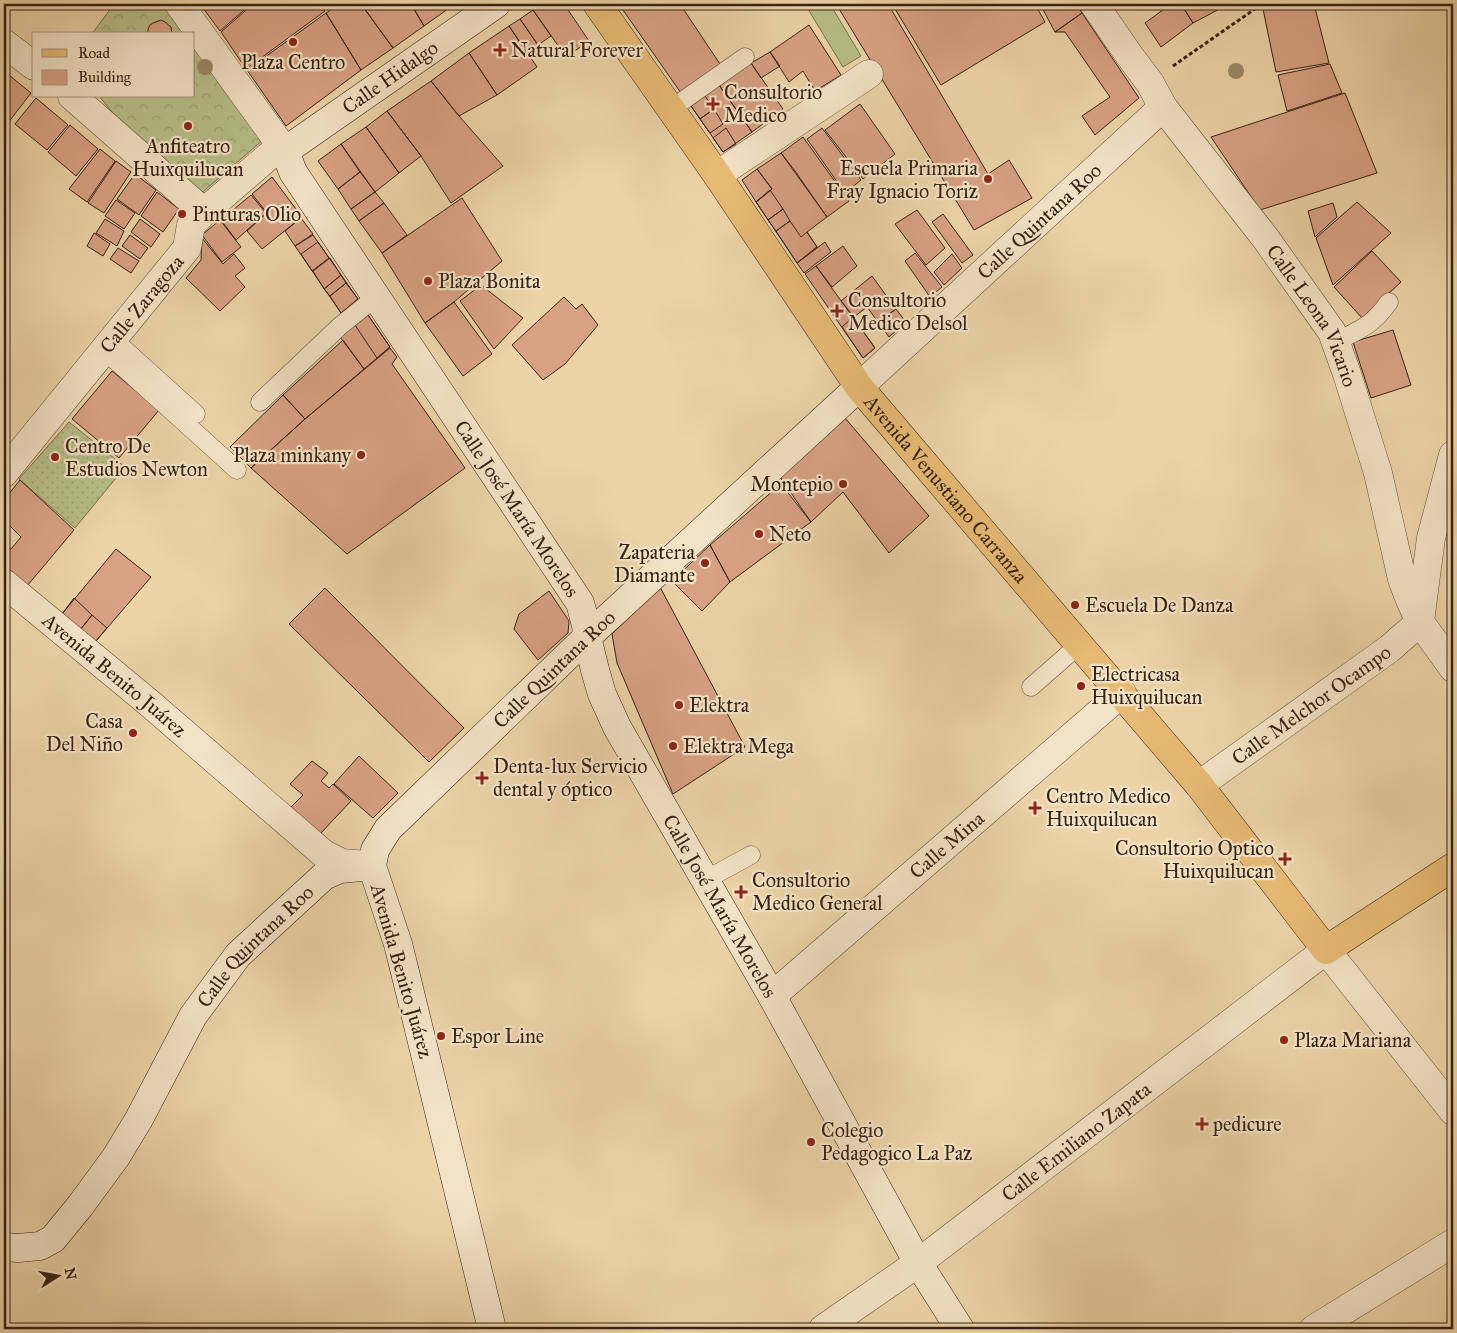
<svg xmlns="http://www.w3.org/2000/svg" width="1457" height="1333" viewBox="0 0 1457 1333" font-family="'IM FELL Great Primer',serif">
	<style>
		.grass { fill: url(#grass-dots); stroke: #76704e }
		.forest { fill: url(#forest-crowns); stroke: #76704e }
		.garden { fill: #b7bd88; stroke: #76704e }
		.building { fill: #d8a184; stroke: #362215 }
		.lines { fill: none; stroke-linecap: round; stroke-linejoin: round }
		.service-casing { stroke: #644e3a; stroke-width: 19 }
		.minor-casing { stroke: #644e3a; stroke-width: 29 }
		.secondary-casing { stroke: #362215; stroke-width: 29 }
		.primary-casing { stroke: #362215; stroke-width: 29 }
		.path { stroke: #362215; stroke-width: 3; stroke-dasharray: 4 2.5; stroke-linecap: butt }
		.service { stroke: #f3e3c6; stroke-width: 18 }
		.minor { stroke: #f3e3c6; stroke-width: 28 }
		.secondary { stroke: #f3e3c6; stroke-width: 28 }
		.primary { stroke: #e6ba74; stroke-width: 28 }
		.tree { fill: #9a8867 }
		.poi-dot { fill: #8f2418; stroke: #f3e3c6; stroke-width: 2 }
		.labels { text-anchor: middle; stroke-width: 4.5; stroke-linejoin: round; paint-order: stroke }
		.poi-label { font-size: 20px; fill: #362215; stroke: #f3e3c6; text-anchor: start }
		.street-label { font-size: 20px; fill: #362215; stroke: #f3e3c6 }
	</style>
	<defs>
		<pattern id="grass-dots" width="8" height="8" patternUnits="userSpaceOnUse" patternTransform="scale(1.25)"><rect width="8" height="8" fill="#b7bd88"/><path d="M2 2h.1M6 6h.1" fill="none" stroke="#9ea274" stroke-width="1.8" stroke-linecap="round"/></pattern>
		<pattern id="forest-crowns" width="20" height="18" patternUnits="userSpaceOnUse" patternTransform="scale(1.25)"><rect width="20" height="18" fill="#b7bd88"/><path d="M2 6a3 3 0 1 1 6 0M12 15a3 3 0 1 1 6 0" fill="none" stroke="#9ea274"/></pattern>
	</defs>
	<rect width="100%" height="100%" fill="#ecd4a8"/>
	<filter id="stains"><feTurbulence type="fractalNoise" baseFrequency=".004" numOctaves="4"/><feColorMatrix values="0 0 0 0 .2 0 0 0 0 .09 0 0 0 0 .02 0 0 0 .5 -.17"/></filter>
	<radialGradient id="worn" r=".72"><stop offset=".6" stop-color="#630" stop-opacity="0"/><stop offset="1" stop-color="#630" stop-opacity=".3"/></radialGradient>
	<!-- grass -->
	<path class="grass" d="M69,422L125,467L75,528L19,479Z"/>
	<!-- forest -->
	<path class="forest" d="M114,4H165L187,34H92Z
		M194,43L264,139L197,197L126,129L99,96H194Z"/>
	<!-- garden -->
	<path class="garden" d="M805,4H830L861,56L843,67Z"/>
	<!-- building -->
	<path class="building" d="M200,4H251L220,31Z
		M253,4H317L325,11L246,69L221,32Z
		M340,4H361L393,48L361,70L326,13Z
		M361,4H411L424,26L393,48Z
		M411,4H451L452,6L424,26Z
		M542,4H564L589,41L566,57L533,10Z
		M632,4H680L720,64L681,93L623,10Z
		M836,4H888L988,174L1009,160L1032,198L974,230Z
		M892,4H1035L1045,22L941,85Z
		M1040,4H1077L1082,13L1055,32Z
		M1171,4H1181L1193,23L1161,47L1145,23Z
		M1181,4H1229L1193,23Z
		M1282,4H1314L1329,63L1276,72L1263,9Z
		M533,10L551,36L538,45L520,19Z
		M326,13L361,70L286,126L247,70Z
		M1082,13L1139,98L1095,135L1082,116L1110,97L1065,32H1055Z
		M520,19L538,45L527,53L509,26Z
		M161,20L165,22L171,27L172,34H148V29L150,25L153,23Z
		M809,25L841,75L815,91L803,71L789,82L770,52Z
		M509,26L537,67L497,95L469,53Z
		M770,52L780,66L761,78L751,63Z
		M469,53L497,95L459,116L431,81Z
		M751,63L783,109L752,132L719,85Z
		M1330,64L1342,93L1287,111L1278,75Z
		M4,71L31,93L4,128Z
		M431,81L459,116L503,166L451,203L421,156L387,111Z
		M719,85L752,132L723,152L691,106Z
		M1345,93L1377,173L1260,210L1211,137Z
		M705,96L714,109L700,119L691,106Z
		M36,98L68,125L47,150L15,124Z
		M860,104L895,154L863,179L825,130Z
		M714,109L723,124L710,133L700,119Z
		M387,111L421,156L399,173L366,127Z
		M70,125L98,149L76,176L48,152Z
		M366,127L399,173L375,192L341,144Z
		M726,128L736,144L723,152L713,138Z
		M822,128L861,180L845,193L807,139Z
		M803,137L849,201L827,217L781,153Z
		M341,144L360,172L338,189L318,161Z
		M100,149L115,161L87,202L69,189Z
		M781,153L795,171L827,217L807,232L817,247L797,263L756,202L772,189L757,169Z
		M116,161L131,172L104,213L88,203Z
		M757,169L772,189L756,202L742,180Z
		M360,172L375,192L351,209L338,189Z
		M135,174L156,190L139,215L117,199Z
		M272,177L302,217L262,249L247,231L267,213L252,194Z
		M770,190L783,209L768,220L756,202Z
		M157,192L179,209L163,232L141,216Z
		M375,192L384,203L359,221L351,209Z
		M251,195L266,213L236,240L221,220Z
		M462,198L502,261L454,302L425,323L382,253Z
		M116,200L135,213L124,229L105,216Z
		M1357,202L1391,233L1333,285L1316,238Z
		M384,203L407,235L382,253L359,221Z
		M1333,203L1337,217L1315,237L1308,211Z
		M783,209L790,221L776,231L768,220Z
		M917,210L945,248L926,265L895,224Z
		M943,214L973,255L962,263L932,222Z
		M301,218L313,234L295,246L285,231Z
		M105,219L124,231L117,246L96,233Z
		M140,219L160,234L151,247L131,232Z
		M220,220L241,247L222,262L202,235Z
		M790,221L801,237L807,232L817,247L797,263L776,231Z
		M94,233L110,244L103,256L87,246Z
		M130,235L148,248L140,259L122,246Z
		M313,235L358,299L341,313L295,246Z
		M202,238L223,264L234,254L245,268L235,276L245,287L220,311L186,278L201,260Z
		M318,242L329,258L312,271L301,254Z
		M825,242L831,252L804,273L797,263Z
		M843,246L857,266L832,287L816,266Z
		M118,248L139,261L131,273L110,259Z
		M1372,251L1401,282L1362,318L1334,287Z
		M915,253L942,287L930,297L905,261Z
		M952,254L962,268L944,285L934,272Z
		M330,258L341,275L324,289L313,271Z
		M816,266L875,348L863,358L805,274Z
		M341,275L346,283L330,296L324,289Z
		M872,276L896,309L878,322L867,307L854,317L841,301Z
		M346,283L358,299L341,313L330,296Z
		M481,285L523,318L494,349L460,301Z
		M564,297L576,309L582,304L598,325L565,364L543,380L512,345Z
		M454,302L492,354L463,376L425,323Z
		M896,309L906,322L889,337L878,322Z
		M368,315L390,347L364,369L340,337Z
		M368,315L390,347L377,358L355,325Z
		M853,317L875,348L863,358L842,327Z
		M1393,330L1411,385L1371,398L1353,342Z
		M343,340L364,369L305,419L283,395Z
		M390,348L397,357L392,364L465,468L347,554L251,468L305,419Z
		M112,371L159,410L119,458L72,419Z
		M283,395L305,419L251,468L230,447Z
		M845,418L929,516L889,553L843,492L811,522L780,477Z
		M20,480L74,530L27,586L4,565V549H11L21,537L10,526H4V500Z
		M781,484L811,522L730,582L710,545Z
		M710,545L730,582L702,611L672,581Z
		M116,549L151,577L95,642L62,614Z
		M660,587L745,747L673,794L617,663L612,634Z
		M325,588L464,728L429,762L289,624Z
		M549,591L569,621L568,633L538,660L514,629L519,614Z
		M74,598L92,615L80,630L62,614Z
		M92,615L107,628L95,642L80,630Z
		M359,756L398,793L373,818L334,784Z
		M312,761L328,773L321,781L329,788L333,784L351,801L320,834L291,807L303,795L290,784Z"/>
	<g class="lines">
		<!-- service casing -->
		<g class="service-casing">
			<path id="service" d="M671,109L745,57
				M113,339L196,414
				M1335,342C1361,329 1372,326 1389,302
				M104,350L237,470
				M260,402L340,326L376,297
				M1031,687L1080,644
				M705,880L751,855"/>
		</g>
		<!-- minor casing -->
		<g class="minor-casing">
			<g id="minor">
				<path id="s1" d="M1094,4L1129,55L1150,83L1163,107L1266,239L1332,332L1347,374L1378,473L1402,579L1410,600L1420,622L1453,668"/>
				<path d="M4,43L34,66"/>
				<path d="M72,96L204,212"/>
				<path d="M717,175L869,74"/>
				<path id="s2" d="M859,387L1163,107"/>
				<path id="s3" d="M4,473L187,248L191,225L204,212L270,155L285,151L179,4"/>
				<path id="s4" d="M4,583L148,702L324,854L342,863L368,865"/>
				<path d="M1420,621L1431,538L1453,455"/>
				<path id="s5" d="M1199,785L1389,649L1420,622"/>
				<path id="s6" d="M772,996L1122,693"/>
				<path id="s7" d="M823,1329L918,1263L1326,950L1453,1111"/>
				<path d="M1314,1329L1453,1243"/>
			</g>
		</g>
		<!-- secondary casing -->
		<g class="secondary-casing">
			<g id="secondary">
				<path id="s8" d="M496,4L285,151L293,172L580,603L586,625L587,637L595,670L602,694L617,727L772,996L918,1263L960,1329"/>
				<path id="s9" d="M4,1247L18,1248L40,1246L53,1239L80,1206L116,1157L139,1119L193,1016L238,955L324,876L340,869L372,866"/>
				<path id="s10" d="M492,1329L405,972L398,944L372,866L375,850L388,829L587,637L859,387"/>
			</g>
		</g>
		<!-- primary casing -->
		<g class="primary-casing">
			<g id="primary">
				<path id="s11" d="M597,4L717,175L859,387L1199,785L1326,950L1453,867"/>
			</g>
		</g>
		<!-- path -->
		<path class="path" d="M1173,66L1262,4"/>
		<!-- service -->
		<use href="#service" class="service"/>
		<!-- minor -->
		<use href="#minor" class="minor"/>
		<!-- secondary -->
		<use href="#secondary" class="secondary"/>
		<!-- primary -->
		<use href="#primary" class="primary"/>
	</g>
	<!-- trees -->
	<g class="tree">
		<circle cx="205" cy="67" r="8"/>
		<circle cx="1236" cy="71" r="8"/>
	</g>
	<!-- markers -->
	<g class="poi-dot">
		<circle cx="293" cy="42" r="5"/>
		<path d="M497.5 42.5h5v5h5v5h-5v5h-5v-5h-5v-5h5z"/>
		<path d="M710.5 96.5h5v5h5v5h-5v5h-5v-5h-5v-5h5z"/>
		<circle cx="188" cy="126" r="5"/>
		<circle cx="988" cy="179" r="5"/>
		<circle cx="182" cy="214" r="5"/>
		<circle cx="428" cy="281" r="5"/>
		<path d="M834.5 303.5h5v5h5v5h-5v5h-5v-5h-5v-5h5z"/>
		<circle cx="361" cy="455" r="5"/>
		<circle cx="55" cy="457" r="5"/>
		<circle cx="843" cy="484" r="5"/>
		<circle cx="759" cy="534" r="5"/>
		<circle cx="705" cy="563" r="5"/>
		<circle cx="1075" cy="605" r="5"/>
		<circle cx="1081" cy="686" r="5"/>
		<circle cx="679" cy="705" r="5"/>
		<circle cx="133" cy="733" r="5"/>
		<circle cx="673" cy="746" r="5"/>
		<path d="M479.5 770.5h5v5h5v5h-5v5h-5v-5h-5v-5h5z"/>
		<path d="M1032.5 800.5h5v5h5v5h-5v5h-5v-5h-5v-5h5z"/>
		<path d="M1282.5 851.5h5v5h5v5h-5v5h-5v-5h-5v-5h5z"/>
		<path d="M738.5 884.5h5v5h5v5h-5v5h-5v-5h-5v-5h5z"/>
		<circle cx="441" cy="1036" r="5"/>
		<circle cx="1284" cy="1040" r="5"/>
		<path d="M1199.5 1116.5h5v5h5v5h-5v5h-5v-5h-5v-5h5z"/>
		<circle cx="811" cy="1142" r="5"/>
	</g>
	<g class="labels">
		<!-- poi labels -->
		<g class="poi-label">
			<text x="511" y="57">Natural Forever</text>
			<text x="293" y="69" text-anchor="middle">Plaza Centro</text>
			<text x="724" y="99">Consultorio<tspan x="724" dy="23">Medico</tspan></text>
			<text x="188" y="153" text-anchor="middle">Anfiteatro<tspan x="188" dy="23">Huixquilucan</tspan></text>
			<text x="978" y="175" text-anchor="end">Escuela Primaria<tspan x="978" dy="23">Fray Ignacio Toriz</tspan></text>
			<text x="192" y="221">Pinturas Olio</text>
			<text x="438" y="288">Plaza Bonita</text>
			<text x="848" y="307">Consultorio<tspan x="848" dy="23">Medico Delsol</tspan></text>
			<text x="65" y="453">Centro De<tspan x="65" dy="23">Estudios Newton</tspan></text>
			<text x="351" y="462" text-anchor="end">Plaza minkany</text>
			<text x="833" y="491" text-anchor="end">Montepio</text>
			<text x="769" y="541">Neto</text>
			<text x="695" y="559" text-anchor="end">Zapateria<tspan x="695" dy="23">Diamante</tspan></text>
			<text x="1085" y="612">Escuela De Danza</text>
			<text x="1091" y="681">Electricasa<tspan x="1091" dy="23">Huixquilucan</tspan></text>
			<text x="689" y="712">Elektra</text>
			<text x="123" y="728" text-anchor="end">Casa<tspan x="123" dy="23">Del Niño</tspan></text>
			<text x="683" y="753">Elektra Mega</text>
			<text x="493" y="773">Denta-lux Servicio<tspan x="493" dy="23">dental y óptico</tspan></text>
			<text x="1046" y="803">Centro Medico<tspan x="1046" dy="23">Huixquilucan</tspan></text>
			<text x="1274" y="855" text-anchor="end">Consultorio Optico<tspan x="1274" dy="23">Huixquilucan</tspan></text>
			<text x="752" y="887">Consultorio<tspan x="752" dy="23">Medico General</tspan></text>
			<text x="451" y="1043">Espor Line</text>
			<text x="1294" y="1047">Plaza Mariana</text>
			<text x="1213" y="1131">pedicure</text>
			<text x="821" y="1137">Colegio<tspan x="821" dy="23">Pedagogico La Paz</tspan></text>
		</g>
		<!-- street labels -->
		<g class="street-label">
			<text transform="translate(390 77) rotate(-35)" y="7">Calle Hidalgo</text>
			<text dy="7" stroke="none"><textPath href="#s2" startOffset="245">Calle Quintana Roo</textPath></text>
			<text dy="7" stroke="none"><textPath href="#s3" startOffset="218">Calle Zaragoza</textPath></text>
			<text dy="7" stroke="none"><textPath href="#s1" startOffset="382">Calle Leona Vicario</textPath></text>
			<text dy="7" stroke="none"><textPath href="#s11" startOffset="598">Avenida Venustiano Carranza</textPath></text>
			<text dy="7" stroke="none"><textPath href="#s8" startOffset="684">Calle José María Morelos</textPath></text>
			<text dy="7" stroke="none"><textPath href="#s10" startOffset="750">Calle Quintana Roo</textPath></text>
			<text dy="7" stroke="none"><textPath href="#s4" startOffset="144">Avenida Benito Juárez</textPath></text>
			<text dy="7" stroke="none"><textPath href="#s5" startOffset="138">Calle Melchor Ocampo</textPath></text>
			<text dy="7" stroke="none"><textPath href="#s6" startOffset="231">Calle Mina</textPath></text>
			<text dy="7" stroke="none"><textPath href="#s8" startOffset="1134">Calle José María Morelos</textPath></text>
			<text dy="7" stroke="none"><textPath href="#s9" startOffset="409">Calle Quintana Roo</textPath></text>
			<text transform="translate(402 971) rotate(74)" y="7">Avenida Benito Juárez</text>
			<text dy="7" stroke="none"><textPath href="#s7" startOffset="315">Calle Emiliano Zapata</textPath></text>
		</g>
	</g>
	<!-- margin -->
	<rect width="1457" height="1333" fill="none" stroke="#ecd4a8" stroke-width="20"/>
	<rect x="5" y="5" width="1447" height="1323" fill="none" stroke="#362215" stroke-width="2.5"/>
	<rect x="10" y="10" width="1437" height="1313" fill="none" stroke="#362215"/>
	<!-- legend -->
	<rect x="32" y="32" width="162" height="65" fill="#f3e3c6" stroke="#a7967f"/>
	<rect x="42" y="49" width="25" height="8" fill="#e6ba74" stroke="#a7967f"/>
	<text x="78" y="58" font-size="15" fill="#362215">Road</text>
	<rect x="42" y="70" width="25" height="15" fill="#d8a184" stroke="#a7967f"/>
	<text x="78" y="82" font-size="15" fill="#362215">Building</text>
	<!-- north arrow -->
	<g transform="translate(58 1276) rotate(79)" stroke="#f3e3c6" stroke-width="4" paint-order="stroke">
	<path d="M0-4L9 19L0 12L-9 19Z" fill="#362215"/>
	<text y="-8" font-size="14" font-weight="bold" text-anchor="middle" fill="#362215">N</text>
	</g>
	<rect width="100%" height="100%" filter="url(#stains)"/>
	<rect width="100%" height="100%" fill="url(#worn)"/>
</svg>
